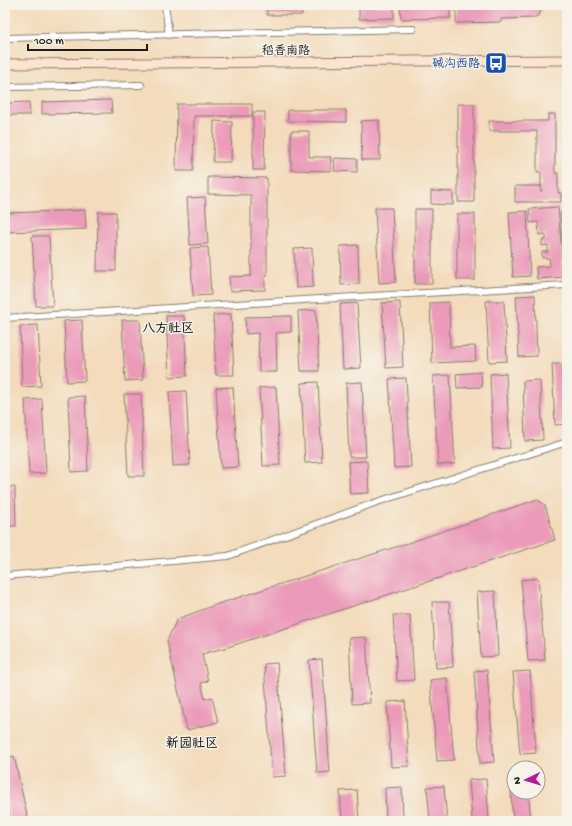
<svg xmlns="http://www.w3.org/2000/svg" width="572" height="826" viewBox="0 0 572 826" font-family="'Gochi Hand','LXGW WenKai TC',sans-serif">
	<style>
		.building { fill: #eb9ab9 }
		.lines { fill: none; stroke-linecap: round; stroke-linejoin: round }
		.street-casing { stroke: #887c6c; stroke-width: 8 }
		.secondary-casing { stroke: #887c6c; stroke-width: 11 }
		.street { stroke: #fff; stroke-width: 6 }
		.secondary { stroke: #fde4d1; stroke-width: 9 }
		.labels { text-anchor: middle; stroke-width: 3; stroke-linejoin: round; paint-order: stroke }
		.street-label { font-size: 12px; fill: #1c1c1c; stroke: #f7f3e8 }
		.transit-label { font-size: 12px; fill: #164399; stroke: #f7f3e8; text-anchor: end }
		.neighbourhood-label { font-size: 13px; font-weight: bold; fill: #1c1c1c; stroke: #f7f3e8 }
	</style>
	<rect width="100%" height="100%" fill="#f7f3e8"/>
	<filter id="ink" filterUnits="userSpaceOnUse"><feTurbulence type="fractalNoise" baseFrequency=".025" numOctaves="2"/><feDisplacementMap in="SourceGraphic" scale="8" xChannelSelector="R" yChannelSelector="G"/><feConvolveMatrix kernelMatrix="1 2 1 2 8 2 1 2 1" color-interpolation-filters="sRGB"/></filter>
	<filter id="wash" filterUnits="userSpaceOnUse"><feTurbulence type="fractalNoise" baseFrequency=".012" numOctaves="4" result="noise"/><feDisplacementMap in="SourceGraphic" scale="16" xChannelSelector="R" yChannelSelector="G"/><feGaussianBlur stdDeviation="0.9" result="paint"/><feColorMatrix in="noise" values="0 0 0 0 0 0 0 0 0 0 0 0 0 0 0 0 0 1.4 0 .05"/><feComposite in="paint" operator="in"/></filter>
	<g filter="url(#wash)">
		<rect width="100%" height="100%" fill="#f3dbbb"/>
		<g id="blocks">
			<!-- building -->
			<path class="building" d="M246,5H260V7L246,8Z
				M267,5H302V15H267Z
				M450,5V18L401,19L400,6Z
				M456,5H542V8L539,15L533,18L501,19V22L456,23Z
				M359,6H394V18L359,19Z
				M111,100L112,113L42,114V102Z
				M29,102L30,115H5V103Z
				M177,104H252V116H194L193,171H176Z
				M458,104H474V202H458Z
				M288,110H346V122L288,121Z
				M253,112H265L264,170H253Z
				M548,114H555V173H558V193H561V202H515V186H541V192V172H537V131H489V121H548Z
				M379,120L380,160H362L361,121Z
				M214,121L232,122L231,162H213Z
				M291,131H309V157H331V171L291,170Z
				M335,158L357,159V172L334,171Z
				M208,177L267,178V276H265V290L230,291L229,277L251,276V195L208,194Z
				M431,191L453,192V205L431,204Z
				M205,197L208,244L190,245L187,198Z
				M558,207L564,277L537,279L536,267L550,266L549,258H542V252H548V245L542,246V240H546V234L539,235L538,222L530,223L529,209Z
				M375,208H392L396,282L379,283Z
				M415,209H432V284H415Z
				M85,210L86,229L7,232V213Z
				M527,211L530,276L513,277L509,212Z
				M98,212H116V271H97Z
				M457,214H475V280H457Z
				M32,236H49L53,306H36Z
				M358,245L359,284L341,285L340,246Z
				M208,247L211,295L193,296L190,248Z
				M312,248L313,287L296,288L294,249Z
				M535,295L537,356L519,357L516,296Z
				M486,301H504L507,361L489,362Z
				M400,302L403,367L386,368L382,303Z
				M449,302L450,347L475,346L476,361L432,363L430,303Z
				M357,303L361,368L343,369L340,304Z
				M316,310L319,371H301L298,311Z
				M231,314L234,375H216L213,315Z
				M166,316H184L187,376L169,377Z
				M291,316V332L276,333L277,372H259L258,333L246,334L245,317Z
				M82,320L85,381L67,382L64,321Z
				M122,320H140L143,380L125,381Z
				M38,325L41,386L22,387L20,326Z
				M552,364H567V424L555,425Z
				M481,372L482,387L457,388L456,374Z
				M506,373L510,448L493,449L490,374Z
				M450,375L455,464L438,465L433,376Z
				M406,378L411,467L394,468L389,379Z
				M540,380L543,440L525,441L523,381Z
				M318,382L322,462L305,463L301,383Z
				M362,382L366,457H349L346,383Z
				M233,387L238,467L221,468L216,388Z
				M276,387L280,465L263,466L259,388Z
				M186,391L190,465L173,466L169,392Z
				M124,394H141L144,476H128Z
				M85,396L88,471L71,472L68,397Z
				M42,399L46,473L29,474L25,400Z
				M367,461L369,493L350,494L348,462Z
				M5,487H15L16,526H5Z
				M535,500H538L545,505L555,540L228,647L202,654L208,681L201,683L205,699L212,697L218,722L187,730L167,641L177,619L215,605L408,543Z
				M538,578L545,660L528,661L521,580Z
				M495,591L498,656L481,657L477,592Z
				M432,602H449L453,667L436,668Z
				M393,615H410L414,680L397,681Z
				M366,637L370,703L352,704L349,638Z
				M322,659L330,772L317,773L309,660Z
				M277,663L286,776L272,777L264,664Z
				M487,670L494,762L480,763L474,671Z
				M530,671L536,753L520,754L513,672Z
				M447,678L454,760L437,761L430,680Z
				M405,701L409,766L391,767L387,702Z
				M14,756L28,820L22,821H11L5,796V758Z
				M510,777H514V792H528L531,821H513Z
				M486,779L489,821H472L469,780Z
				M444,786L447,821H430L427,787Z
				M402,787L403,821H386L385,788Z
				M357,790L359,821H342L340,791Z"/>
		</g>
	</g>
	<g filter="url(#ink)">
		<use href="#blocks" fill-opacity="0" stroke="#887c6c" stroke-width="1"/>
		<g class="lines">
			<!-- street casing -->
			<g class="street-casing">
				<path id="street" d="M165,5L169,35
					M5,38L413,29
					M5,87L141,85
					M567,212L564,214L567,265
					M5,318L337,298L567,285
					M5,576L228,556L377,502L567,442"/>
			</g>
			<!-- secondary casing -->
			<g class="secondary-casing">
				<path id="secondary" d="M5,64L567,60"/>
			</g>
			<!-- street -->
			<use href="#street" class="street"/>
			<!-- secondary -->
			<use href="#secondary" class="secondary"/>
		</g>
	</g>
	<!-- icons -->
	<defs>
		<g id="bus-square" transform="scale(1.15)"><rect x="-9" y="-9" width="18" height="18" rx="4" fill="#1a4fb4" stroke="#f7f3e8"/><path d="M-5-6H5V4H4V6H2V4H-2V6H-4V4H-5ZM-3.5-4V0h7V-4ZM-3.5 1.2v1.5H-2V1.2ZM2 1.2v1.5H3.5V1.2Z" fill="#fff"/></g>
	</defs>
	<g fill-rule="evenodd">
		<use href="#bus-square" x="496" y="63"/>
	</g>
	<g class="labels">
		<!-- street labels -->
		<g class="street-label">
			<text x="286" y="54">稻香南路</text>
		</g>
		<!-- transit labels -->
		<g class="transit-label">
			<text x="480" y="67">碱沟西路</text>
		</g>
		<!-- neighbourhood labels -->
		<g class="neighbourhood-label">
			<text x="168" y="332">八方社区</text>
			<text x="192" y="747">新园社区</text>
		</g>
	</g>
	<!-- margin -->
	<rect width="572" height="826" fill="none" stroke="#f7f3e8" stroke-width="20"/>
	<!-- north arrow -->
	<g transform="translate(526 780) rotate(265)"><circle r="19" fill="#f7f3e8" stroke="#9f9d96"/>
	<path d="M0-3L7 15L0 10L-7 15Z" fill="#b5179e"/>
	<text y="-6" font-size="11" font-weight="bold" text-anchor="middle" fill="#1c1c1c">N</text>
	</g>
	<!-- scale -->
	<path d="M28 44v6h119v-6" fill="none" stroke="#1c1c1c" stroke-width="2"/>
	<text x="34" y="44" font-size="12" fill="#1c1c1c" stroke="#f7f3e8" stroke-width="3" paint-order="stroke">100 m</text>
</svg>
